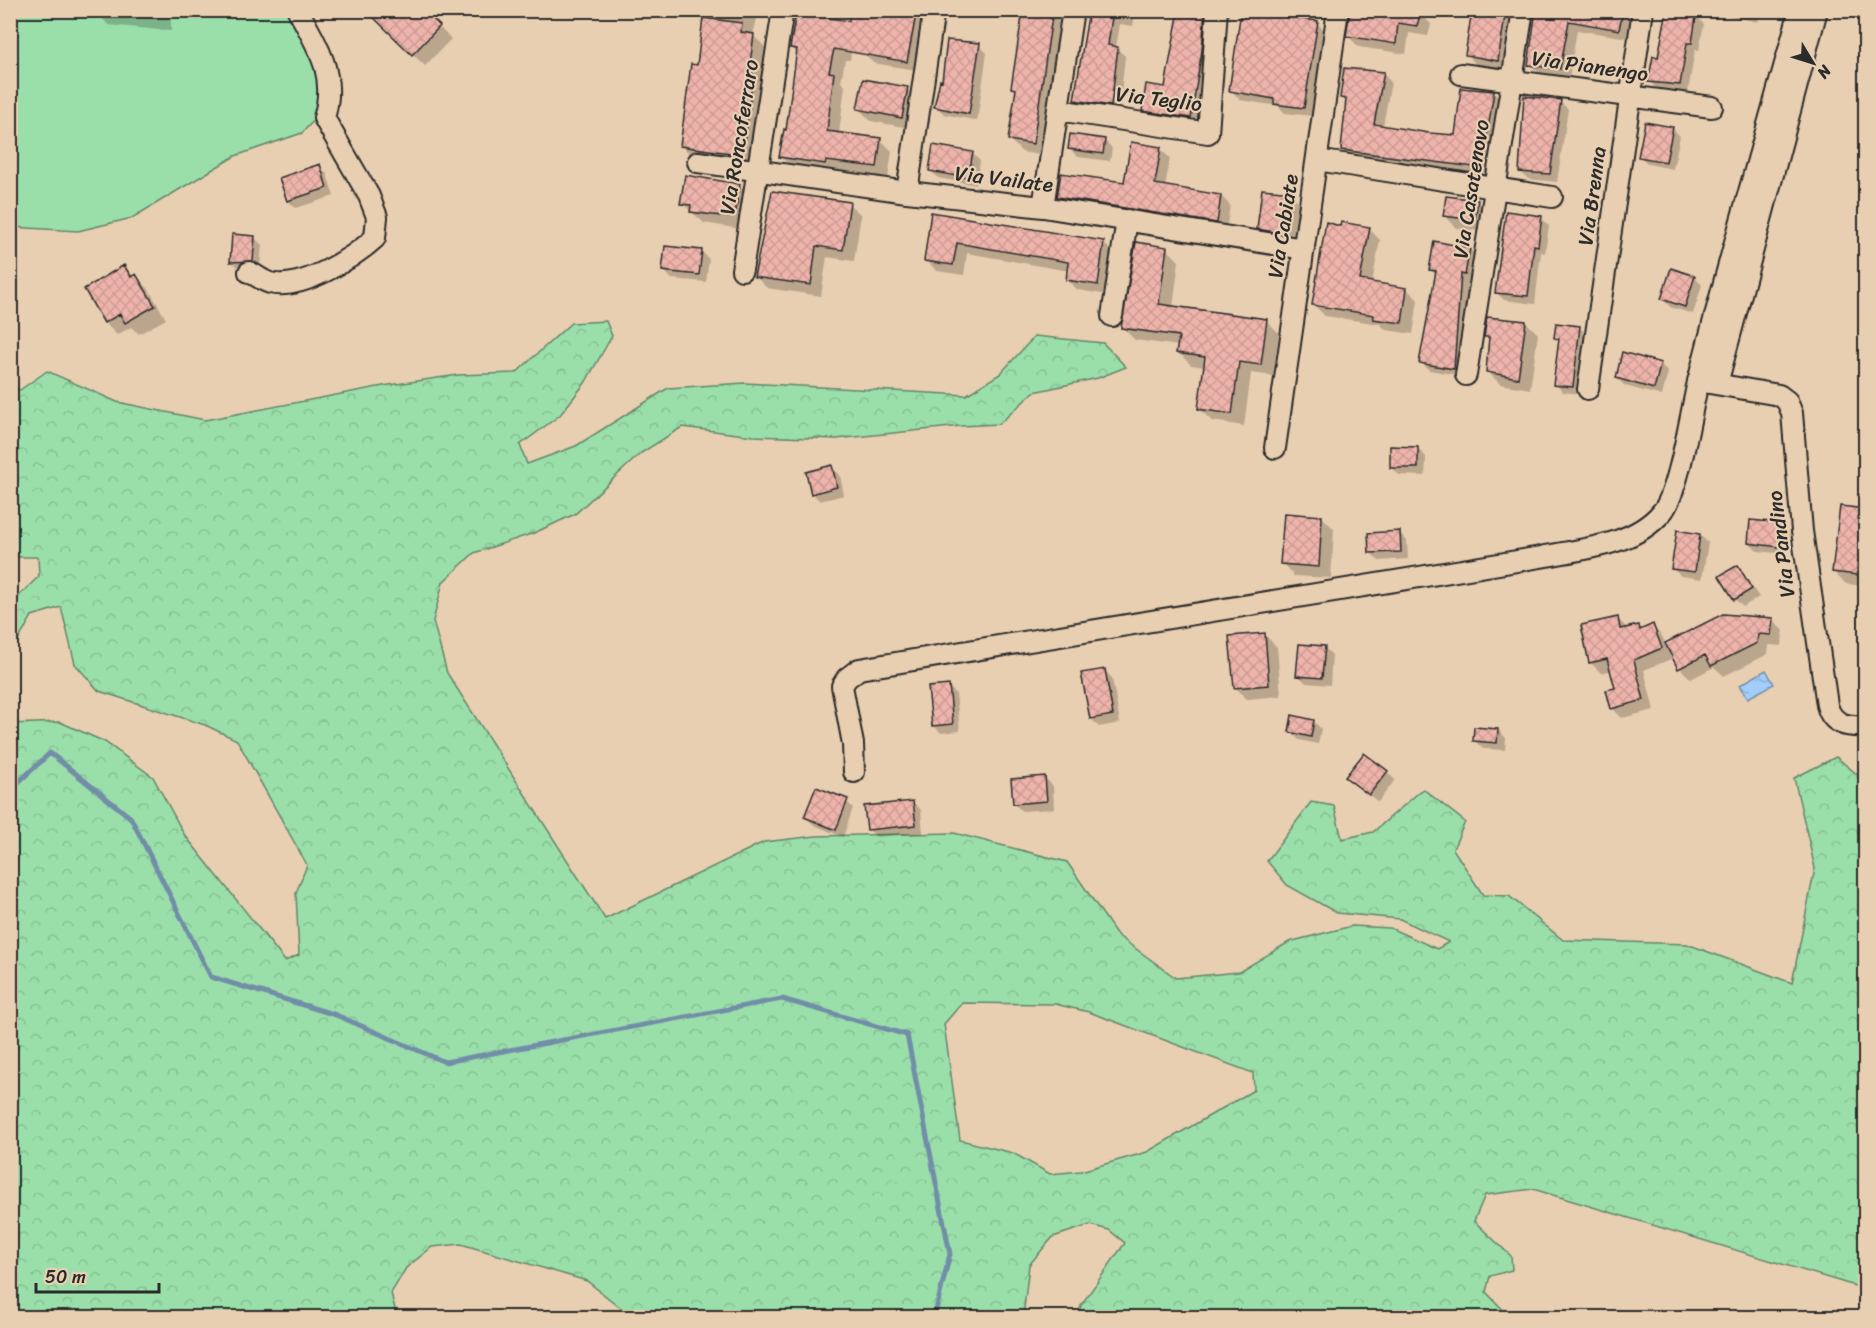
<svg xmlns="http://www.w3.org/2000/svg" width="1876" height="1328" viewBox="0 0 1876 1328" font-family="Sriracha,sans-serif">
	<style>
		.green { fill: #9adfaa; stroke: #62856a; stroke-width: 1.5 }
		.forest { fill: url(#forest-crowns); stroke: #62856a; stroke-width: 1.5; fill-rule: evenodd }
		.water { fill: url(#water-ripples); stroke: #728da8; stroke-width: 1.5 }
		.shadow { fill: #0003 }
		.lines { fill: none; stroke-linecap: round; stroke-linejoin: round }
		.stream { stroke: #728da8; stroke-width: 5 }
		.building { fill: url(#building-cross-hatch); stroke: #2b2b2b; stroke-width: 1.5 }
		.minor-casing { stroke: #2b2b2b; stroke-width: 24 }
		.minor { stroke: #e9cfb1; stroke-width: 20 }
		.labels { text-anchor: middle; stroke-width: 4.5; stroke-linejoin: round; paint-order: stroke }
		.street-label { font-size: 21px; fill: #2b2b2b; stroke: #e9cfb1 }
	</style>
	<defs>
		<pattern id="forest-crowns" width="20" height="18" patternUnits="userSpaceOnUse" patternTransform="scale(1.5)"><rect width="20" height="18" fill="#9adfaa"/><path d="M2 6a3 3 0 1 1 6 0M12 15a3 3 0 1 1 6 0" fill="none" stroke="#85c092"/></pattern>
		<pattern id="water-ripples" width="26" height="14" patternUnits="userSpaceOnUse" patternTransform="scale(1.5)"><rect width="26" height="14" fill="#a1cefb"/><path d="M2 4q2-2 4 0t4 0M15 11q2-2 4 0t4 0" fill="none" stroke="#8bb1d7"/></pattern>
		<pattern id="building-cross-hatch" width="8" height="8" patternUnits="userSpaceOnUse" patternTransform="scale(1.5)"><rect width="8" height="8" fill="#eeb4ab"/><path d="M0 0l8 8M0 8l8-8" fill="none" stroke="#cc9b93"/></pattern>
	</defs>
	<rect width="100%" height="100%" fill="#e9cfb1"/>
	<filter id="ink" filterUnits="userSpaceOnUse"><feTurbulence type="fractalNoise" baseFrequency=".0167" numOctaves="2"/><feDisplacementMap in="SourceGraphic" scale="12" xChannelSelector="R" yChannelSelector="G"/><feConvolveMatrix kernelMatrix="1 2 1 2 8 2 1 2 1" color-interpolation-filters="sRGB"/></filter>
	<g filter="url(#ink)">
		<!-- green -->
		<path class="green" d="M10,11H291L323,78L315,119L302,133L235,156L132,218L78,231L11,227Z"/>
		<!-- forest -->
		<path class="forest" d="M606,321L612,336L585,383L560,415L520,445L527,464L576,446L668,388L745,383L966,395L1000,374L1035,336L1103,343L1126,367L1098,378L1034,392L999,424L961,426L836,439L753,436L682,427L641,453L575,514L534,533L474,553L443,582L433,621L447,673L605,919L764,842L816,836L954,833L1067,862L1117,935L1176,978L1239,972L1289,942L1352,926L1390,928L1437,949L1449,942L1400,919L1337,913L1287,885L1267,861L1311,802L1334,806L1342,839L1373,832L1423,789L1465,822L1453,849L1483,895L1509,896L1563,940L1687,944L1792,983L1815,868L1794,778L1836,757L1865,781V1289L1533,1189L1485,1195L1474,1221L1511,1256L1512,1270L1490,1276L1486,1292L1510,1317H1078L1081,1305L1125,1243L1109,1230L1090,1225L1053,1237L1029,1265L1023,1317H632L587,1281L461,1244L432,1247L406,1268L391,1293L397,1317H17L10,1303L11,724L60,722L105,742L153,777L184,834L285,961L299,955L296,893L307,865L237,740L205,725L99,691L75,664L61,607L32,616L11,653V604L39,576L38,557H11V388L20,390L47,371L117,402L205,420L383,386L458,375L516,373L571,323ZM962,1003L1055,1004L1089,1012L1253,1073L1254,1090L1147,1152L1081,1171L1050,1174L1013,1153L960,1140L944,1024Z"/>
		<!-- water -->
		<path class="water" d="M1766,670L1774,684L1748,698L1740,685Z"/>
		<!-- shadow -->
		<path class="shadow" d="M96,10H171V31L108,25Z
			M225,10H248V12L228,13Z
			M368,10L439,27L451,39L425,66Z
			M704,10H759L753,35L765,47L761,82L764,86L750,165L694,158L682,146L698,67Z
			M871,10H931L916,70L873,63L864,53Z
			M1091,10H1136L1133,26L1120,24L1116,48L1125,56L1119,113L1084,108L1076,100Z
			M1181,10H1212L1200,127L1154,120L1144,110L1166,89Z
			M1450,10H1516L1508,70L1477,65L1467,55L1473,16L1467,12Z
			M1539,10H1633L1628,38L1577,30L1569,78L1539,73L1529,64Z
			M1718,10H1761L1758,22L1722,14Z
			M1052,11L1064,23L1045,156L1022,152L1010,140L1017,92L1013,87Z
			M1420,13L1431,24L1428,36L1409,33L1406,54L1359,47L1348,36Z
			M1696,16L1704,24L1699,50H1695L1688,92L1658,90L1650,82L1660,59Z
			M1317,23L1326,32L1313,116L1285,113L1278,106L1240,100L1231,90Z
			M854,33L850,60H845L841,82L845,86L839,134L880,139L892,151L888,178L792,168L781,157L788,131L798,54L792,48Z
			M979,45L987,53L977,121L944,114L936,106Z
			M1383,74L1391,82L1383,126L1457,137L1494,92L1502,100L1490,175L1350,158L1342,150L1347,103L1342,97Z
			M907,89L919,101L914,129L871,121L859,109Z
			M1560,102L1568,109L1557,182L1528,179L1520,171Z
			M1672,128L1680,136L1673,169L1648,164L1640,156Z
			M1104,140L1112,148L1110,161L1078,157L1070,149Z
			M1160,149L1170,158L1165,187L1221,196L1230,205L1226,231L1068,206L1059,197L1125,184Z
			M972,153L980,161L976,185L938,178L930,170Z
			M319,166L327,174L334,196L296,208L288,201Z
			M739,185L751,198L741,229L704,223L682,203Z
			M1290,194L1303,206L1298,245L1271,241L1259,229Z
			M1477,202L1489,214L1487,232L1457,228L1445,216Z
			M849,204L861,215L854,261L827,257L821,296L767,288L756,277Z
			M933,214L1103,243L1114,253L1108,295L1078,290L1067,280L1069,271L967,253L964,275L937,271L926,260Z
			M1541,218L1549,226L1545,253L1541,252L1535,304L1504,300L1496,292Z
			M1341,228L1369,229L1380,240L1372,283L1407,289L1418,300L1413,334L1386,330L1380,324L1325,316L1314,305Z
			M254,237L262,245L260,268L240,269L232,261Z
			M1166,248L1179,261L1173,308L1266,320L1279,333L1273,376L1251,373L1244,426L1212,421L1199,409L1205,367L1191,365L1178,352L1179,346L1135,340L1123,328Z
			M1470,249L1478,257L1473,282L1469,281L1462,376L1429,370L1421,362L1437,276L1431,270Z
			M701,251L709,259L706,282L672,279L664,271Z
			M124,267L148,288L166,319L139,334L131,327L117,335L105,323L86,289Z
			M1694,277L1702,285L1693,314L1670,307L1663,299Z
			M1526,322L1538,334L1530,389L1500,384L1488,372L1490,341L1486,336Z
			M1579,327L1587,335L1580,394L1563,392L1555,384L1560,342L1556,338Z
			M1660,364L1668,372L1662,396L1625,386L1617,378Z
			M1418,449L1426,457L1425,476L1399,475L1391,467Z
			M832,467L840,475L844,495L820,501L812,493Z
			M1866,509V586L1846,584L1833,572Z
			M1322,517L1334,529L1331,578L1294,576L1282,563Z
			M1781,525L1789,533L1786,554L1757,551L1749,543Z
			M1400,533L1407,541L1408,559L1379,561L1371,553Z
			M1700,535L1708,543L1702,579L1681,576L1673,569Z
			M1738,567L1759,597L1743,607L1735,599Z
			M1617,618L1628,629L1638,626L1642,630L1652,626L1662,636L1666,645L1772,619L1783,631L1782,646L1769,645L1768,654L1724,676L1714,667L1691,679L1680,668L1671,651L1669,652L1671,659L1644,670L1654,710L1622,718L1612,708L1617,689L1612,670L1601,673L1591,663Z
			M1264,634L1277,647L1281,696L1247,699L1235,687Z
			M1324,647L1332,655L1330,685L1306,683L1298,675Z
			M1104,670L1112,678L1120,723L1099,727L1091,719Z
			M948,686L956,694L960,731L941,733L933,725Z
			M1313,721L1321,729L1318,744L1299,740L1291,732Z
			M1498,730L1506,738L1505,750L1483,749L1475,741Z
			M1387,772L1395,780L1378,802L1347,777Z
			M1045,778L1053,786L1054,809L1022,811L1014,804Z
			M845,800L853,808L843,837L814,825L806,817Z
			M913,802L921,810L923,833L876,837L868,829Z"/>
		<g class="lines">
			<!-- stream -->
			<path class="stream" d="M10,790L50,753L131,818L211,977L336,1015L445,1062L782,999L907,1035L950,1254L934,1318"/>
		</g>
		<!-- building -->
		<path class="building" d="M366,10H424L440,26L412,55Z
			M849,10H917L907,62L834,49L829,72L834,73L827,131L881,138L877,167L826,161L825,164L779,157L784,129L786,130L797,49L790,48L796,13L849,21Z
			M1023,10H1053L1033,144L1008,140L1016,89L1011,88Z
			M1089,10H1113L1108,45L1118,47L1111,106L1074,100Z
			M1179,10H1205L1202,50L1191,118L1142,111L1146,84L1165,87Z
			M1350,10H1413L1421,11L1417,26L1398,23L1396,44L1346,36Z
			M1472,10H1506L1498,61L1465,55Z
			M1536,10H1623L1619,30L1569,21L1560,69L1528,65Z
			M1667,10H1697L1692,43H1687L1680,85L1648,82L1653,56L1658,57Z
			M1241,11L1318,21L1304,108L1274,104V99L1229,91Z
			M703,18L742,23L741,32L754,34L749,72L753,73L745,142H740L738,154L680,146L691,64L697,65Z
			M947,40L980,43L969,114L934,107L940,80L942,81Z
			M1344,68L1384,72L1374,124L1429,133L1455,135L1461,88L1494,91L1482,168L1341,150L1346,99L1340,98Z
			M863,79L908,87L902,118L857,109Z
			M1524,96L1561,100L1550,174L1519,172Z
			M1645,122L1673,127L1666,162L1638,157Z
			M1070,134L1105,139L1103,154L1068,149Z
			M1131,142L1161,147L1155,184L1221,195L1217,223L1057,197L1061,173L1124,182Z
			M933,145L973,152L968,178L929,171Z
			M320,164L327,188L287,201L279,178Z
			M685,175L740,184L736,210L730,209L729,217L690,212L691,205L680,204Z
			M1262,189L1291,192L1286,234L1257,229Z
			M772,191L850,202L843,250L816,246L811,285L754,277Z
			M1446,196L1478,200L1475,220L1443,216Z
			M1506,211L1542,216L1538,246L1534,245L1528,296L1495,293Z
			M931,212L1104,241L1098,285L1066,280L1068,262L957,243L953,265L924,261Z
			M1326,222L1340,226L1341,222L1370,227L1360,280L1407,288L1402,323L1373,319L1374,315L1312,305Z
			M232,234L255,236L253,261L230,262Z
			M1434,241L1470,248L1465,275L1461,274L1454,369L1419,363L1436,271L1429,270Z
			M1136,242L1167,247L1159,304L1267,319L1261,365L1239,362L1232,414L1198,409L1205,357L1176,353L1179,336L1121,328Z
			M665,246L702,250L699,275L662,271Z
			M124,265L131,277L136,274L155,306L125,323L120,314L104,323L84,289Z
			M1671,268L1695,276L1685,307L1661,299Z
			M1487,317L1526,321L1518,378L1486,372L1489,337H1484Z
			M1556,323L1580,326L1573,387L1553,385L1559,339L1554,338Z
			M1622,352L1661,363L1654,389L1616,378Z
			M1390,446L1418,447V468H1390Z
			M832,465L837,487L811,494L806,472Z
			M1840,506L1866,509V576L1832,572Z
			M1284,513L1322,516L1319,567L1280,564Z
			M1750,520L1781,523L1779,547L1748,543Z
			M1677,530L1700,534L1695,572L1671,569Z
			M1400,531L1401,552L1369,553L1368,533Z
			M1738,565L1752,589L1734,600L1719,576Z
			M1723,614L1773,618L1771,635L1758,634L1757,643L1711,666L1705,655L1678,669L1665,643Z
			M1618,617L1620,629L1639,625L1640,630L1653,624L1662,648L1634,660L1644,700L1611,709L1606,690L1615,688L1607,659L1589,663L1581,625Z
			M1265,633L1269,685L1234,688L1229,636Z
			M1299,644L1325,646L1322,678L1296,676Z
			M1105,669L1113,715L1090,719L1081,673Z
			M949,685L953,724L932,726L928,687Z
			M1292,715L1314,720L1311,737L1289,732Z
			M1474,727L1498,729L1497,743L1473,741Z
			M1364,753L1388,771L1369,795L1345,777Z
			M1045,776L1047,801L1013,804L1011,779Z
			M816,787L848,799L836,830L804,817Z
			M913,801L916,825L867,830L864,806Z"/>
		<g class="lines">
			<!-- minor casing -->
			<g class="minor-casing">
				<path id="minor" d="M1461,74L1712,107
					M1058,110L1208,133L1217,10
					M1317,160L1552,197
					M698,162L907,192L1043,207L1304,249
					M907,192L934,10
					M1043,207L1073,10
					M742,270L783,10
					M249,272C256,275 263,281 270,283C301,291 353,258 375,238L377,217L369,196L324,118C337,74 318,48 298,10
					M1112,316L1127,220
					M1466,375L1523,10
					M1698,381L1779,395L1787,401L1792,413L1802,531L1827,705C1832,725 1847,727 1866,726
					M1717,384L1817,10
					M1588,389L1643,10
					M1275,448L1338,10
					M854,772L853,744L842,686L847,678L859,669L1541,557C1581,549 1634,546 1662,512C1679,493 1691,411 1698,382C1729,257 1766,134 1800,10"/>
			</g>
			<!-- minor -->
			<use href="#minor" class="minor"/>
		</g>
	</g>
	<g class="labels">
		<!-- street labels -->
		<g class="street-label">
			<text transform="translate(1590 66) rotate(8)" y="7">Via Pianengo</text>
			<text transform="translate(1159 99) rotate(7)" y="7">Via Teglio</text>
			<text transform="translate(739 137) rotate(-81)" y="7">Via Roncoferraro</text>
			<text transform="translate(1004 179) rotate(7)" y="7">Via Vailate</text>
			<text transform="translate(1471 189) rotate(-81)" y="7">Via Casatenovo</text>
			<text transform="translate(1592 196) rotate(-82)" y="7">Via Brenna</text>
			<text transform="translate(1283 226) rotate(-81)" y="7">Via Cabiate</text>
			<text transform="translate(1781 544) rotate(-97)" y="7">Via Pandino</text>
		</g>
	</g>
	<!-- margin -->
	<rect width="1876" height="1328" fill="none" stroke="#e9cfb1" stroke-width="36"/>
	<rect x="18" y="18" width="1840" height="1292" fill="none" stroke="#2b2b2b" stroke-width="2" filter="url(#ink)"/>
	<!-- north arrow -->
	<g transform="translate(1813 63) rotate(128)" stroke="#e9cfb1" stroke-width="4.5" paint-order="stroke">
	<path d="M0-4.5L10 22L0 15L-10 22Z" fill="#2b2b2b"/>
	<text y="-9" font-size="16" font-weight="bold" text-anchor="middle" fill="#2b2b2b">N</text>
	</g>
	<!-- scale -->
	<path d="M36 1283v9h123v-9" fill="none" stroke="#2b2b2b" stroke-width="3"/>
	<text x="45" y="1283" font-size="18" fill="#2b2b2b" stroke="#e9cfb1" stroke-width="4.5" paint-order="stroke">50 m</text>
</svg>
